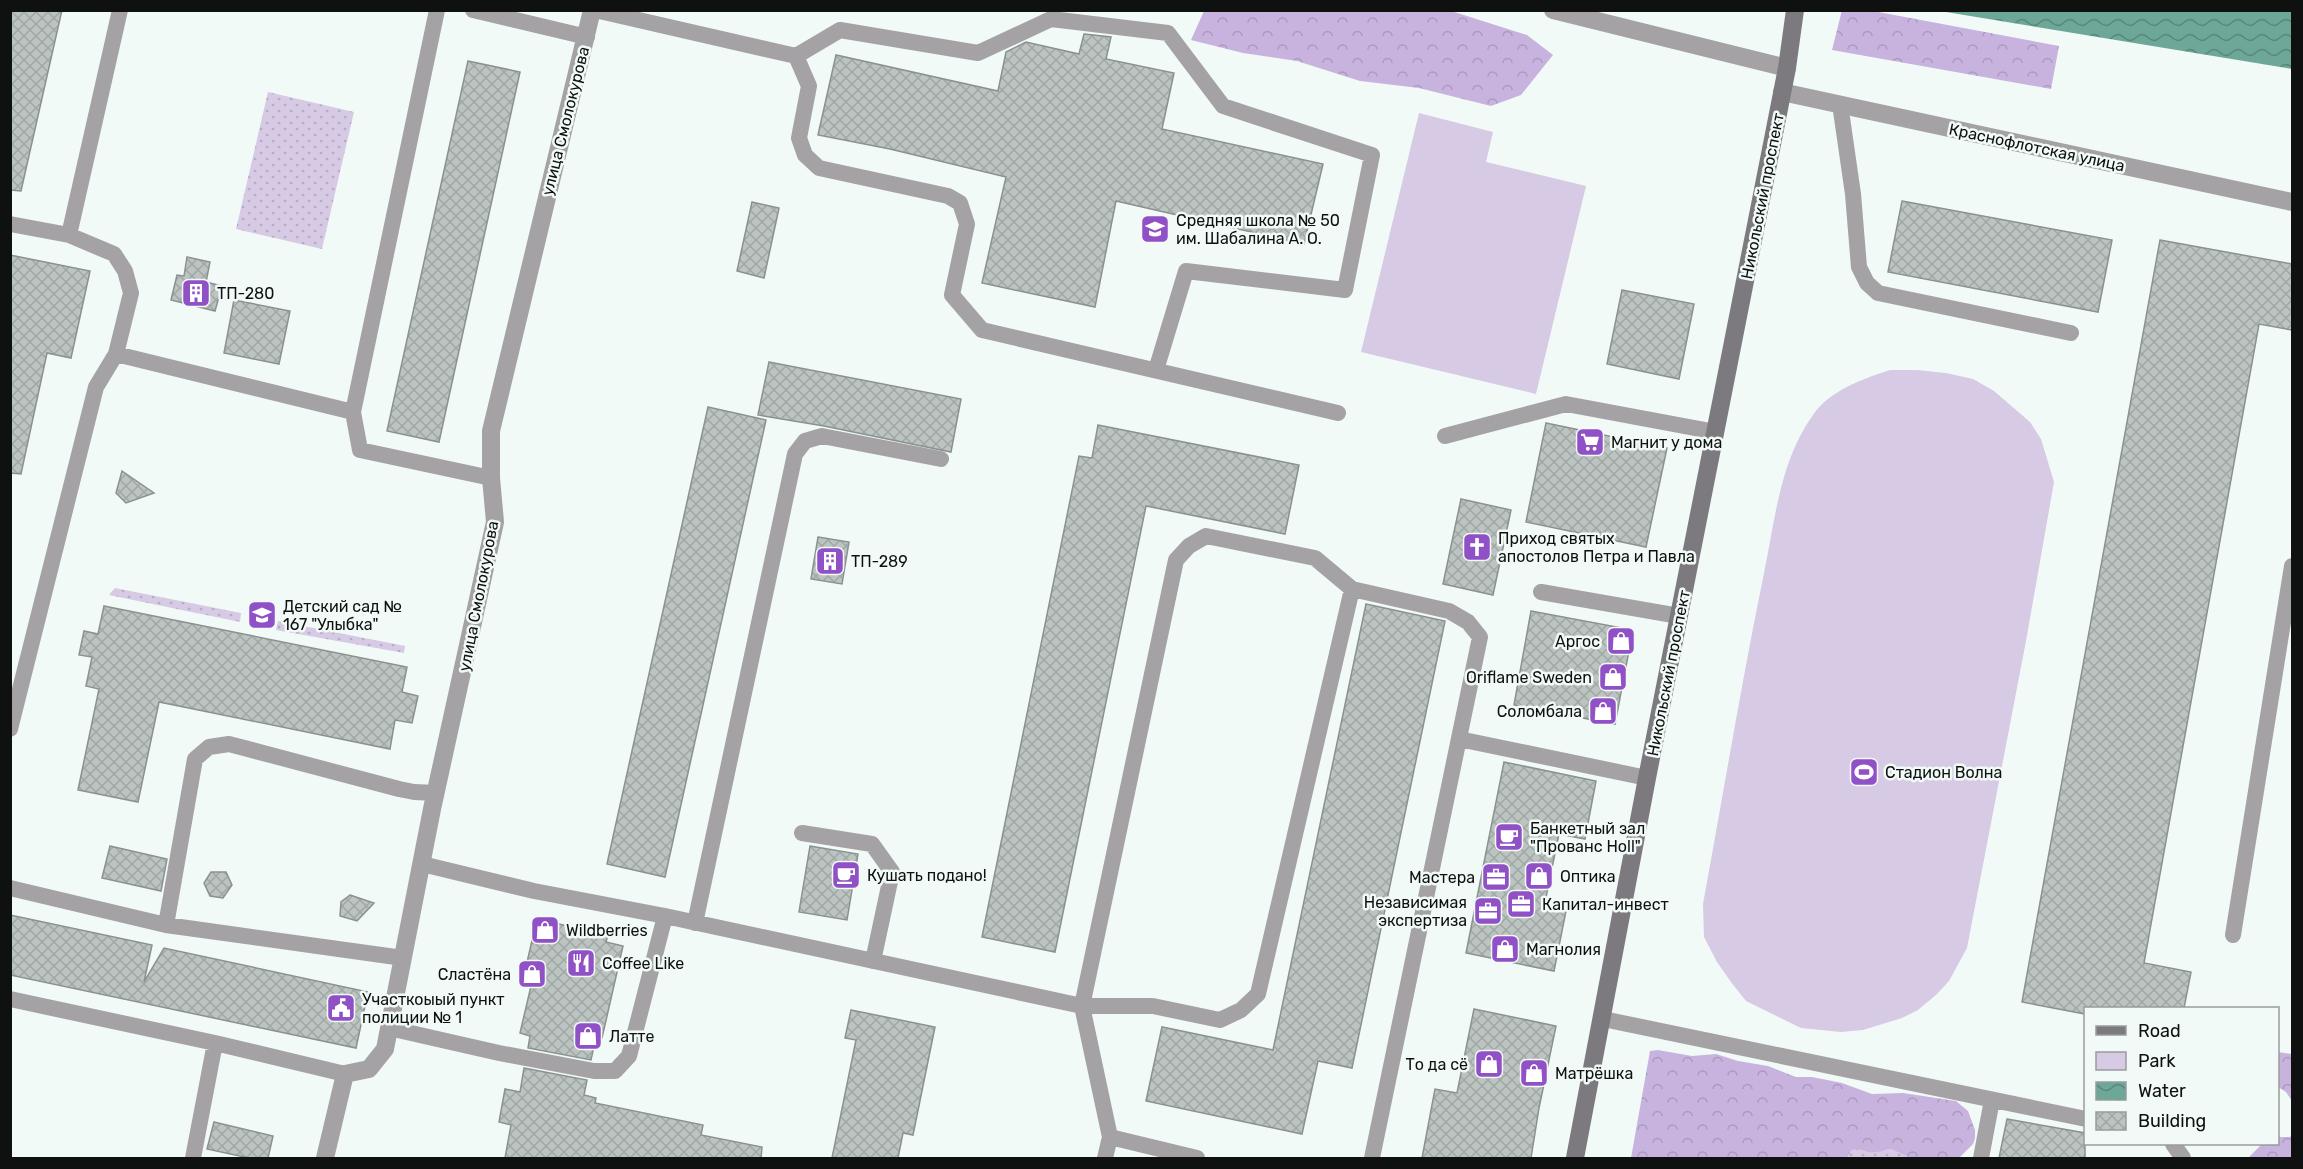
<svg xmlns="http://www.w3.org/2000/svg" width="2303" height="1169" viewBox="0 0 2303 1169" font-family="Rubik,sans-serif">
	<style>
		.green { fill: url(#green-dots) }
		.forest { fill: url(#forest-crowns) }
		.pitch { fill: #d7cae5 }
		.water { fill: url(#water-waves) }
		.building { fill: url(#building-cross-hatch); stroke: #8a9290; stroke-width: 1.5 }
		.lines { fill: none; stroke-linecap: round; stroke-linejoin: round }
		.lane { stroke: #a4a2a5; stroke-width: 16 }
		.street { stroke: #a4a2a5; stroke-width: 18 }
		.secondary { stroke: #7c7a7e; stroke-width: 18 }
		.labels { text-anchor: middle; stroke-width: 5; stroke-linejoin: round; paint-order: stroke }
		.street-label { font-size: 16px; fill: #0e1110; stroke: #f1faf7 }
		.poi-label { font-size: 16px; fill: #0e1110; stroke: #f1faf7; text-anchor: start }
	</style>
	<defs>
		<pattern id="green-dots" width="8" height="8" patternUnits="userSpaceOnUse" patternTransform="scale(1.5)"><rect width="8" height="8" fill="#d7cae5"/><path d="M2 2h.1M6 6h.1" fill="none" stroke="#b7acc3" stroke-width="1.8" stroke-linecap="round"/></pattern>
		<pattern id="forest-crowns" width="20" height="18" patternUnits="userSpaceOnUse" patternTransform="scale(1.5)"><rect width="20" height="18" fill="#c8b3df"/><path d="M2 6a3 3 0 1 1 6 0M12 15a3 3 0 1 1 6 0" fill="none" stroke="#ab99be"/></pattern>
		<pattern id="water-waves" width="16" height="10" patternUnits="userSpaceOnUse" patternTransform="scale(1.5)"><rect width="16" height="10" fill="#6da798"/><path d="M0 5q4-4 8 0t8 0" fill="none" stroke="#58877b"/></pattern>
		<pattern id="building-cross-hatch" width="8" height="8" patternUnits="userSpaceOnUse" patternTransform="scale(1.5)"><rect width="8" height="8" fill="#bbc4c1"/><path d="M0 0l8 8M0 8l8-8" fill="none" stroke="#a0a7a5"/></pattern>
	</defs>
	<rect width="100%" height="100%" fill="#f1faf7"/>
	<!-- green -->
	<path class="green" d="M268,92L354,112L322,249L236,229Z
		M115,588L241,613L240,622L109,595Z
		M278,621L405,646L404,653L276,630Z
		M1859,1148C1872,1154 1878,1150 1891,1149L1910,1158H1846L1852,1150Z"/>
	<!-- forest -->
	<path class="forest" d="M1448,10L1527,35L1553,55L1521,95L1491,106L1419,88L1360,81L1297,61L1243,53L1191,40L1204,11Z
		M1842,10L1873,11L2059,46L2051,89L1832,50Z
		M1658,1050L1692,1056L1716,1054L1738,1061L1768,1066L1796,1077H1812L1842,1083L1872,1094L1903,1093L1956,1101L1968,1111L1975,1130V1138L1973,1144L1959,1158H1910L1891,1149C1886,1149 1882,1152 1876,1152C1867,1154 1861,1147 1852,1150L1846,1158H1631L1650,1051Z
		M2278,1052L2292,1054V1101L2286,1092L2278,1087Z
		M2292,1134V1158H2248L2262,1144H2278V1137H2290Z"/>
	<!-- pitch -->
	<path class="pitch" d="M1419,113L1493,132L1486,162L1586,186L1536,394L1361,352Z
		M1890,370H1917L1946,373L1973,379L1994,391L2030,422L2041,439L2054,482L2026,641L1967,948L1949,981L1937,994L1918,1010L1902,1018L1863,1030L1841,1032L1801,1028L1746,1001L1731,982L1717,962L1704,937L1703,904C1723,795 1741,686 1763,578C1775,522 1779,462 1813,415C1830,390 1863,379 1890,370Z"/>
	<!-- water -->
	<path class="water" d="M1940,11H2292V69Z"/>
	<!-- building -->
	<path class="building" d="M10,10H62L21,191L10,190Z
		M1084,34L1111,37L1106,59L1174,73L1162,129L1323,164L1304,244L1116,201L1095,307L982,283L1006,177L890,149L818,135L836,55L998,91L1006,52L1026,42L1079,54Z
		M468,61L520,72L439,442L387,431Z
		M1902,201L2112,240L2098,312L1888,272Z
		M752,202L779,208L764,278L737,271Z
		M2160,240L2292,264V330L2259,324L2144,963L2191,972L2184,1008H2085V1014L2022,1002Z
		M10,255L90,271L71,358L47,353L21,474L10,473Z
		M187,257L210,262L206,282L222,286L215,311L171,300L177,275L184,276Z
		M1622,290L1694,304L1679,379L1607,364Z
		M234,300L290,311L279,364L224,353Z
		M769,362L961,399L951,452L824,426L758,415Z
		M708,407L766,420L665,877L607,864Z
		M1546,423L1667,448L1646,547L1526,522Z
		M1098,425L1299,465L1285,534L1146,506L1055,952L982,937L1079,456L1092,458Z
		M122,471L154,493L126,503L116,493Z
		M1461,499L1511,510L1493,595L1443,584Z
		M818,537L849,542L842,584L811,579Z
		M1366,604L1445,621L1352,1068L1318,1061L1302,1134L1146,1101L1162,1027L1273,1050Z
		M104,606L407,667L402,692L418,696L412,723L395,720L390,749L159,702L138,802L78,790L99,689L86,686L92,657L79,655L84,631L98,634Z
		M1531,611L1633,630L1615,724L1514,705Z
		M1504,762L1596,781L1585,839L1559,834L1545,902L1567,906L1554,971L1466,953Z
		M110,846L167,859L161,891L102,878Z
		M810,846L858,854L847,920L799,912Z
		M211,872H226L232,885L223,898L210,896L204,883Z
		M350,895L374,903L357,921L340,916L341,902Z
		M10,915L152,945L144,982L164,948L368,992L356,1048L10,975Z
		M537,919L608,935L606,942L623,946L602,1038L596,1037L591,1060L528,1048L530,1036L520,1033L531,986L522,984Z
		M1474,1009L1556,1026L1539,1108L1531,1158H1422L1435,1089L1457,1093Z
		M851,1010L935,1027L913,1135L903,1133L898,1158H832L856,1040L845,1038Z
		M524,1068L587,1080L584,1095L596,1098L595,1103L703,1125L701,1135L762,1147L761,1158H505L511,1125L499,1122L505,1089L520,1092Z
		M2007,1119L2085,1133V1158H1999Z
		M214,1122L273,1136L268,1158H249L207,1149Z"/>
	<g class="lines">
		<!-- lane -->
		<path class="lane" d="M473,10L587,37
			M595,10L796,56L809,86L799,138L805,155L819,168L948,196L960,203L967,224L952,295L982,330L1338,413
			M796,56L840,30L978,53L1051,19L1168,33L1223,106L1372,155L1345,290L1186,271L1156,370
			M1840,104L1853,194L1859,267L1867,283L1878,293L2071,333
			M10,224L69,235L114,254L125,271L131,293L116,354L96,387L10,729
			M69,235L120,10
			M116,354L353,412L360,450L491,478
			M353,412L437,10
			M1445,436L1566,404L1716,432
			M1541,592L1679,616
			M1459,739L1647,778
			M802,833L872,844L892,872L873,961
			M422,864L534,891L665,916L1082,1006H1153L1220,1020L1241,1010L1258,994L1352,589L1449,611L1468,622L1480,637L1372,1158
			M10,888L166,925L403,958
			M695,923L795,454L805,441L822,436L941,459
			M166,925L195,759L209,747L229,744L399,789L414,792L436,793
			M2233,935L2292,566
			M10,999L215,1043L345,1074
			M1603,1019L2086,1119
			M389,1028L499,1053L594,1071H615L629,1056L665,916
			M1110,1137L1197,1158
			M2173,1144L2183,1158
			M193,1158L215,1043
			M1105,1158L1110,1137L1082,1006L1176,560L1189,546L1206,536L1315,558L1352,589
			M1981,1158L1992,1100"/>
		<!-- street -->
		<path class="street" d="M1553,10L1787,68
			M1782,92L2292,202
			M325,1158L345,1074L369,1069L385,1049L432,809L495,522L491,478V431L592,10"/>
		<!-- secondary -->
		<path class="secondary" d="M1575,1158L1647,778L1787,68L1795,10"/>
	</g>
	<!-- icons -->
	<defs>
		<g id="school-square" transform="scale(1.5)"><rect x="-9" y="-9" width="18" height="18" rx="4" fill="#9051c7" stroke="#f1faf7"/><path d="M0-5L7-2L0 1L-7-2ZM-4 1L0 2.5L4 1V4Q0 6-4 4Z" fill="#fff"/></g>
		<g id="building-square" transform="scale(1.5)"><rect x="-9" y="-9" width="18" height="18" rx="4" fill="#9051c7" stroke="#f1faf7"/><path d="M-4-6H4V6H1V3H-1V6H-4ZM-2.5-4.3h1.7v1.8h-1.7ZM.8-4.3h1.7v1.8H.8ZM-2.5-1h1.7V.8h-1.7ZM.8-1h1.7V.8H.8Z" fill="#fff"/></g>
		<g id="supermarket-square" transform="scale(1.5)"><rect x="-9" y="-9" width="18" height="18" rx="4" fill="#9051c7" stroke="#f1faf7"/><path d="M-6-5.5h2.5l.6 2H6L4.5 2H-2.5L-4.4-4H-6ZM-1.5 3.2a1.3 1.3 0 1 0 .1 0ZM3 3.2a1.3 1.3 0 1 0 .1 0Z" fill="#fff"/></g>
		<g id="church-square" transform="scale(1.5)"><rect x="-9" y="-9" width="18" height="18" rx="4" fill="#9051c7" stroke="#f1faf7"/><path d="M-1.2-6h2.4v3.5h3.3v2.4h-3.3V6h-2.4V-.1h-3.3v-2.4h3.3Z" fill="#fff"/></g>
		<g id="shop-square" transform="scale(1.5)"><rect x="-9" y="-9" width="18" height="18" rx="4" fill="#9051c7" stroke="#f1faf7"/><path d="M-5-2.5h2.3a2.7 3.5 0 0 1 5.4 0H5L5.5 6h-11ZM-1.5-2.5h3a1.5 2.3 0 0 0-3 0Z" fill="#fff"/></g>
		<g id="stadium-square" transform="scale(1.5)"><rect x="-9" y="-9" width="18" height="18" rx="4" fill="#9051c7" stroke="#f1faf7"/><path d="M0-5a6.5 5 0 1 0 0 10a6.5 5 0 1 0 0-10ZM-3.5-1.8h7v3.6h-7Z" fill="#fff"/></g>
		<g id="cafe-square" transform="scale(1.5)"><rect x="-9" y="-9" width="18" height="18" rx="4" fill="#9051c7" stroke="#f1faf7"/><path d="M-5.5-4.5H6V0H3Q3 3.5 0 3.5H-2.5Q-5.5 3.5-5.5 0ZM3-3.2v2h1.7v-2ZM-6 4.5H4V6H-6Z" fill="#fff"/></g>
		<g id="office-square" transform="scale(1.5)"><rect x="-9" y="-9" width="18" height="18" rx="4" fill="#9051c7" stroke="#f1faf7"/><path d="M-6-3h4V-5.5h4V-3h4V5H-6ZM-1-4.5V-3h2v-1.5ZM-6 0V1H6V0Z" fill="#fff"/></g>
		<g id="restaurant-square" transform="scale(1.5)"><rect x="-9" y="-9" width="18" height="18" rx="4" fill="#9051c7" stroke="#f1faf7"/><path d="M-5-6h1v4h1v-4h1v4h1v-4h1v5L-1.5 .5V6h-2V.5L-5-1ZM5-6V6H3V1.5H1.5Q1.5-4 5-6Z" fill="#fff"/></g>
		<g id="civic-square" transform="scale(1.5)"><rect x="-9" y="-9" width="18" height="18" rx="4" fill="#9051c7" stroke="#f1faf7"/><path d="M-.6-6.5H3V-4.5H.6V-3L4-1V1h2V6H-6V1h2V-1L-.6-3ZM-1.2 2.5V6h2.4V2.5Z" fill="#fff"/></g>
	</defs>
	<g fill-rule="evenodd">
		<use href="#school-square" x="1155" y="229"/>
		<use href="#building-square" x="196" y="293"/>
		<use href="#supermarket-square" x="1590" y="442"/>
		<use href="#church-square" x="1477" y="547"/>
		<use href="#building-square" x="830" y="561"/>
		<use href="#school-square" x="262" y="615"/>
		<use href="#shop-square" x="1621" y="641"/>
		<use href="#shop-square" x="1613" y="677"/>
		<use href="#shop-square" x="1603" y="711"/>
		<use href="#stadium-square" x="1864" y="772"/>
		<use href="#cafe-square" x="1509" y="837"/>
		<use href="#cafe-square" x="846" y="875"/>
		<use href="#shop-square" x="1539" y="876"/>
		<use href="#office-square" x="1496" y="877"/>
		<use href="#office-square" x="1521" y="904"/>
		<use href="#office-square" x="1488" y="911"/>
		<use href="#shop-square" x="545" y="930"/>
		<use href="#shop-square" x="1505" y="949"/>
		<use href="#restaurant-square" x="581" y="963"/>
		<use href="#shop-square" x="532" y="974"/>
		<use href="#civic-square" x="341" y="1008"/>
		<use href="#shop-square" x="588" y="1036"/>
		<use href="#shop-square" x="1489" y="1064"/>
		<use href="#shop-square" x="1534" y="1073"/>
	</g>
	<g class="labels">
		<!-- street labels -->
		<g class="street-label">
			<text transform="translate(565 121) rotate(-76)" y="6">улица Смолокурова</text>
			<text transform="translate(2037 147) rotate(12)" y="6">Краснофлотская улица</text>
			<text transform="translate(1762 196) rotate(-79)" y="6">Никольский проспект</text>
			<text transform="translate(478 596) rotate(-79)" y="6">улица Смолокурова</text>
			<text transform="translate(1668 673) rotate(-79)" y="6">Никольский проспект</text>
		</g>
		<!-- poi labels -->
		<g class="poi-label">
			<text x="1176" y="226">Средняя школа № 50<tspan x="1176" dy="18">им. Шабалина А. О.</tspan></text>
			<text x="217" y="299">ТП-280</text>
			<text x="1611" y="448">Магнит у дома</text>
			<text x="1498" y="544">Приход святых<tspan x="1498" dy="18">апостолов Петра и Павла</tspan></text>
			<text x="851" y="567">ТП-289</text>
			<text x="283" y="612">Детский сад №<tspan x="283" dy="18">167 "Улыбка"</tspan></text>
			<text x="1600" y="647" text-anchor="end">Аргос</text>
			<text x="1592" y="683" text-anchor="end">Oriflame Sweden</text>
			<text x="1582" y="717" text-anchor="end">Соломбала</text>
			<text x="1885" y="778">Стадион Волна</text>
			<text x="1530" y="834">Банкетный зал<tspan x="1530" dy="18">"Прованс Holl"</tspan></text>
			<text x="867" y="881">Кушать подано!</text>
			<text x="1560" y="882">Оптика</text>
			<text x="1475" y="883" text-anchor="end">Мастера</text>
			<text x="1467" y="908" text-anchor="end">Независимая<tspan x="1467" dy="18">экспертиза</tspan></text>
			<text x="1542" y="910">Капитал-инвест</text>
			<text x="566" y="936">Wildberries</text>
			<text x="1526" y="955">Магнолия</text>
			<text x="602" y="969">Coffee Like</text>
			<text x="511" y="980" text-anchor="end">Сластёна</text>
			<text x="362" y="1005">Участкоыый пункт<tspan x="362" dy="18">полиции № 1</tspan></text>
			<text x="609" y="1042">Латте</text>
			<text x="1468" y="1070" text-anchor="end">То да сё</text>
			<text x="1555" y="1079">Матрёшка</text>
		</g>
	</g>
	<!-- border -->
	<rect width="2303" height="1169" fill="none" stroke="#0e1110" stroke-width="24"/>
	<!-- legend -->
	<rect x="2084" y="1007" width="195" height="138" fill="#f1faf7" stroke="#969d9b" stroke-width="1.5"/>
	<rect x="2096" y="1026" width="30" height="9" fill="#7c7a7e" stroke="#969d9b" stroke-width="1.5"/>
	<text x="2138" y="1037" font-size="18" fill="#0e1110">Road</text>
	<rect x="2096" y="1052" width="30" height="18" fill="#d7cae5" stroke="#969d9b" stroke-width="1.5"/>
	<text x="2138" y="1067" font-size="18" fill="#0e1110">Park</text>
	<rect x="2096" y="1082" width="30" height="18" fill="url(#water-waves)" stroke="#969d9b" stroke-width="1.5"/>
	<text x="2138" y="1097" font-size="18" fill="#0e1110">Water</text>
	<rect x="2096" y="1112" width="30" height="18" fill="url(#building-cross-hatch)" stroke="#969d9b" stroke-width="1.5"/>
	<text x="2138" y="1127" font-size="18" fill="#0e1110">Building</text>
</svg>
